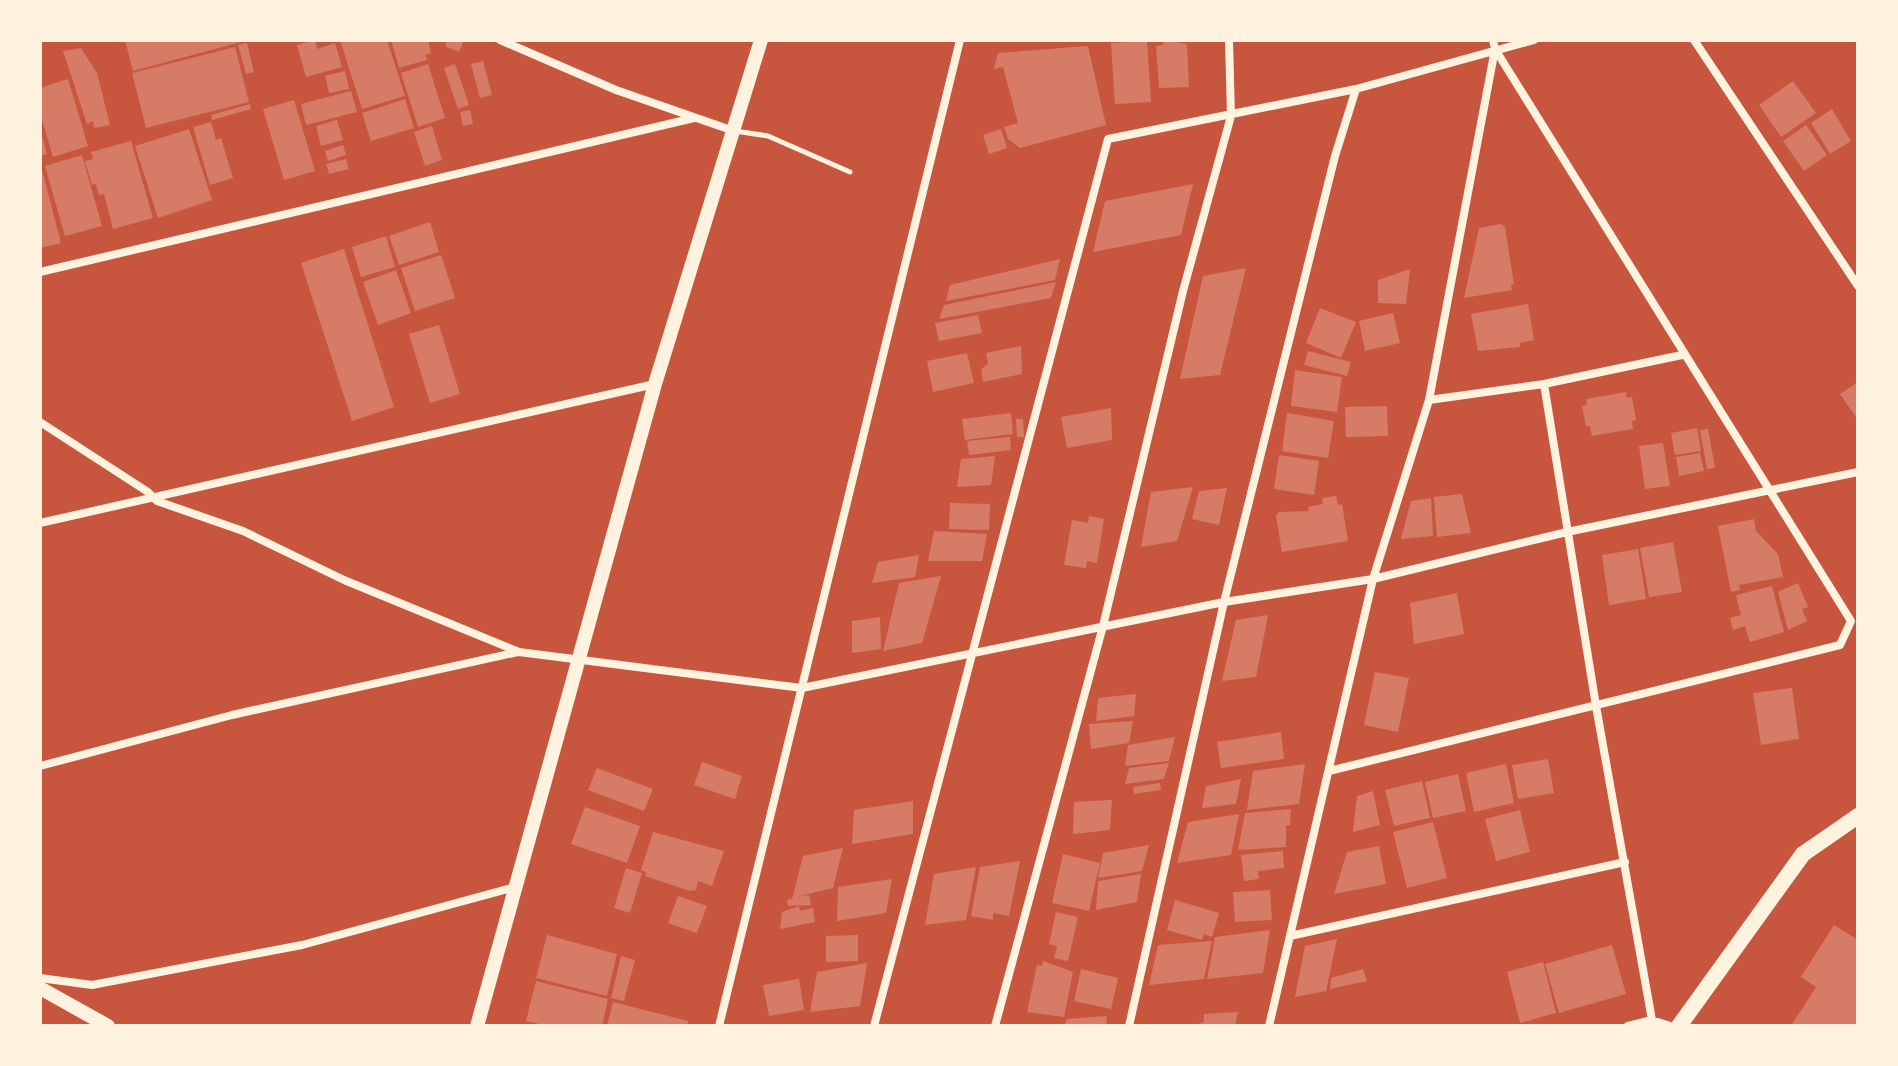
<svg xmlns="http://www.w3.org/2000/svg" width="1898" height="1066" viewBox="0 0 1898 1066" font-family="'DM Sans',sans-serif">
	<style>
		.building { fill: #d67c66 }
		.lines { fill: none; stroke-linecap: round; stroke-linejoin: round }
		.service { stroke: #fff3e0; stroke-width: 5 }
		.minor { stroke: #fff3e0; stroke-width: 8 }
		.tertiary { stroke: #fff3e0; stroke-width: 14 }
		.secondary { stroke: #fff3e0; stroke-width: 16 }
	</style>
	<rect width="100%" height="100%" fill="#c8553d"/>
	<!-- building -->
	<path class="building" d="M125,40H245V41L133,71Z
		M315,40L317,49L335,43L342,67L306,77L297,45Z
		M340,40H387L405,96L362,109Z
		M391,40H428L431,53L425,55L427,60L399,68Z
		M447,40L463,42L459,52L445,46Z
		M1163,40L1187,44L1189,87L1159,88L1156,46L1163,45Z
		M1147,41L1151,102L1115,104L1111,43Z
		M247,43L254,72L246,74L238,45Z
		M1088,46L1106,125L1020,148L1008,139L1004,127L1018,123L1003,67L994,69L998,53Z
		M235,47L249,102L146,128L132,73Z
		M81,48L97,73L110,125L94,128L93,121L87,124L63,51Z
		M483,61L492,95L480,98L471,64Z
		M428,64L445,118L418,127L401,73Z
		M455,64L469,105L458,109L444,68Z
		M345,71L349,89L329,93L325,76Z
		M68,79L88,146L53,157L40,113V88Z
		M1793,81L1816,113L1781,137L1759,105Z
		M351,91L357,112L306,125L301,104Z
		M405,99L414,128L371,141L362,113Z
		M294,100L315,171L284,180L263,109Z
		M250,104L251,109L212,120L211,115Z
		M1832,109L1851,141L1830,154L1811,123Z
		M470,110L473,124L463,126L460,112Z
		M337,120L343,140L321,146L316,126Z
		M211,122L216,140L221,138L233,178L210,185L193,127Z
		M1806,125L1827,155L1804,171L1783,141Z
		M432,126L442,160L425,166L414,132Z
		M40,129L47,154L40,156Z
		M189,129L212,200L158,218L135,146Z
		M1001,129L1007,148L989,154L983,135Z
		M131,141L153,218L113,229L104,194L99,195L96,184L92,185L85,161L93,159L91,152Z
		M343,145L346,155L328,161L325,151Z
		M82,155L102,226L65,236L45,166Z
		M346,159L349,169L329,174L326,164Z
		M41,166L61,243L40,248V167Z
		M1193,184L1181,235L1093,252L1105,201Z
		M430,222L439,252L399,265L389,236Z
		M1501,224L1505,227L1514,284L1511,285L1512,290L1464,298L1479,228Z
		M386,236L395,267L361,277L352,247Z
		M344,249L394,407L352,421L301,263Z
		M441,255L455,298L415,311L401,268Z
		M1060,259L1055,280L946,301L950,285Z
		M1246,268L1220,375L1180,379L1203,276Z
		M1410,269L1406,304L1378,303V280Z
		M396,270L411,313L378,325L363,282Z
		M1056,282L1051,298L939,319L944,305Z
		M1528,304L1534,340L1520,343V347L1478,351L1471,314Z
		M1320,308L1356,322L1341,358L1306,343Z
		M1393,313L1400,343L1365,351L1359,321Z
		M978,315L982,333L939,341L935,323Z
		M439,325L460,394L430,403L409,334Z
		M1021,346L1022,374L983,382L981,369L988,364L986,353Z
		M1308,351L1351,362L1347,376L1304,365Z
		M967,353L974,383L933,392L927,361Z
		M1295,370L1342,377L1337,412L1291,406Z
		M1858,382V420L1840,394Z
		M1626,392L1627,398L1632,397L1636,420L1632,421L1633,429L1592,436L1590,426H1586L1582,406L1587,405L1586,399Z
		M1387,406L1388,436L1346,437L1345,407Z
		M1111,408L1112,440L1067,448L1061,417Z
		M1011,413L1013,434L965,440L962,419Z
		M1287,413L1334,421L1328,458L1282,451Z
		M1016,419H1023L1024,437H1017Z
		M1697,428L1701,451L1675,455L1671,433Z
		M1708,429L1715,468L1707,469L1700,430Z
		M1010,437L1011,450L969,455L967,441Z
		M1663,443L1670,486L1645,489L1639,446Z
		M1700,453L1704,471L1679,476L1676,457Z
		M1279,455L1319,461L1314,495L1274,489Z
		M995,456L991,485L957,487L961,459Z
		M1193,487L1177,541L1141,547L1151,492Z
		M1227,488L1219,525L1192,519L1199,491Z
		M1462,494L1471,533L1437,537L1434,497Z
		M1336,496L1338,505L1342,504L1348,541L1282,552L1276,516L1279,512L1309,511L1308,507L1323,504L1322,498Z
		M1431,498L1433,536L1401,539L1411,501Z
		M950,503L990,504L989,530L949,529Z
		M1089,516L1104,519L1097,563L1087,561L1086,568L1064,565L1072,520L1088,523Z
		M1754,519L1756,531L1778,554L1783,577L1739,585L1740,590L1731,592L1718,526Z
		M934,531L987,534L982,561H928Z
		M1673,542L1682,592L1649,597L1640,548Z
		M1638,549L1646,599L1609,605L1602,555Z
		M919,555L915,577L872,583L878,562Z
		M941,576L922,643L883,651L899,583Z
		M1798,583L1808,607L1802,609L1807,621L1788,630L1778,592Z
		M1772,586L1784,632L1750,642L1745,626L1733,630L1730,618L1741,615L1736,595Z
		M1457,593L1464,634L1414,644L1410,603Z
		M1268,615L1256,677L1222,681L1236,620Z
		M880,617L881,649L852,653V621Z
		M1375,672L1409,678L1398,732L1364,725Z
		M1792,688L1799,739L1761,745L1753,693Z
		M1136,694L1134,716L1096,721L1098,698Z
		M1133,721L1129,743L1091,749L1089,724Z
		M1281,732L1284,759L1221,768L1217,742Z
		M1175,737L1169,761L1125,766L1128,745Z
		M1548,759L1554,793L1518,799L1512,765Z
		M702,762L742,776L735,799L694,785Z
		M1169,763L1164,779L1125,784L1129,768Z
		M1305,764L1299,804L1247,810L1253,771Z
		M1506,764L1514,803L1474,812L1466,773Z
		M597,768L653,789L644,811L588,790Z
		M1458,774L1466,811L1433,818L1425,782Z
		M1241,779L1236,804L1202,808L1206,786Z
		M1422,781L1430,818L1394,826L1385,790Z
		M1160,783L1161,790L1134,794L1133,787Z
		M1373,791L1380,825L1353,832L1357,796Z
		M1112,800L1110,830L1073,834L1074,802Z
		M913,801V834L852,844L854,810Z
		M585,807L640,826L627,863L571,844Z
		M1291,809L1290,825H1286V847L1238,850L1245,813Z
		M1520,810L1530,852L1496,861L1485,819Z
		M1239,814L1231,855L1177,863L1188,822Z
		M1433,822L1447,878L1407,888L1393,832Z
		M653,832L724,851L712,886L698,881L696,890L690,891L645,876L646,872L641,870Z
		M1149,845L1142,871L1098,878L1103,853Z
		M1379,846L1386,884L1334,894L1347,852Z
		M843,848L833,888L796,897L809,895L811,905L788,906L787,900L792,899L803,856Z
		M1283,851L1284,868L1258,871L1259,879L1244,881L1241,855Z
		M1063,854L1100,863L1089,911L1052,903Z
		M1020,861L1009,916L993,913V920L971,916L980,867Z
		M976,867L966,920L925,925L934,874Z
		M626,868L642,873L630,913L614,908Z
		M1141,874L1137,902L1096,910L1098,881Z
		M892,879L886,913L837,921L838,887Z
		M1270,890L1272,920L1235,922L1233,892Z
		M678,896L707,906L697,933L668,923Z
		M1175,900L1219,913L1212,937L1204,934L1202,940L1167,930Z
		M799,906L800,911L813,908L815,922L780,929L782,912Z
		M1056,912L1078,917L1068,961L1054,958L1057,946L1049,944Z
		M1834,925L1858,940V1026H1791L1816,987L1801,977Z
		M1270,930L1263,973L1207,979L1215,937Z
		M547,935L617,954L607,996L536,978Z
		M858,935V961L826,962V936Z
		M1337,939L1326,991L1295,997L1305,946Z
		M1212,941L1204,979L1149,985L1158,945Z
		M1612,945L1626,994L1559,1013L1545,964Z
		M621,956L635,960L624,1001L611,998Z
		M1043,961L1073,972L1064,1017L1027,1012L1037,965L1042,966Z
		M1543,962L1556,1013L1520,1023L1507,972Z
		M867,963L860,1006L810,1012L817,972Z
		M1081,969L1118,978L1111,1009L1074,1001Z
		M1363,969L1367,981L1330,989L1331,978Z
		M799,979L804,1010L769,1016L763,985Z
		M536,981L608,999L602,1026H548L526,1021Z
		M613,1002L688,1021L687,1026H607Z
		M1238,1012L1235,1026H1193L1204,1022V1014Z
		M1107,1016L1106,1026H1064L1067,1019Z"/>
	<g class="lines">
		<!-- service -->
		<path class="service" d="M735,131L768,136L850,172"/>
		<!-- minor -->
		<path class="minor" d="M500,40L616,90L734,131
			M1694,40L1858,286
			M40,272L694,118
			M1544,384L1596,706L1652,1020
			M1429,400L1544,384L1682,355
			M40,422L148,492L157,501L243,531L344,580L519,652L802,688L1224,602L1373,579L1567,532L1858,472
			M40,523L655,384
			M40,766L232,715L518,652
			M1329,771L1840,645L1851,621L1495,49
			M1290,936L1625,862
			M40,978L92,985L302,945L515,887
			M719,1026L960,40
			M874,1026L1108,139L1356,89L1534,40
			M995,1026L1103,626L1183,291L1231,116L1229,40
			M1129,1026L1224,602L1335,156L1356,89
			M1269,1026L1373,579L1429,400L1495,49L1493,40
			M1628,1026L1652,1020L1670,1026"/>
		<!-- tertiary -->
		<path class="tertiary" d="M40,988L108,1026
			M477,1026L655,384L761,40"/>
		<!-- secondary -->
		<path class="secondary" d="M1679,1026L1803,854L1858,816"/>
	</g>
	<!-- border -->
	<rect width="1898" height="1066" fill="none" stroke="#fff3e0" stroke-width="84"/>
</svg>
